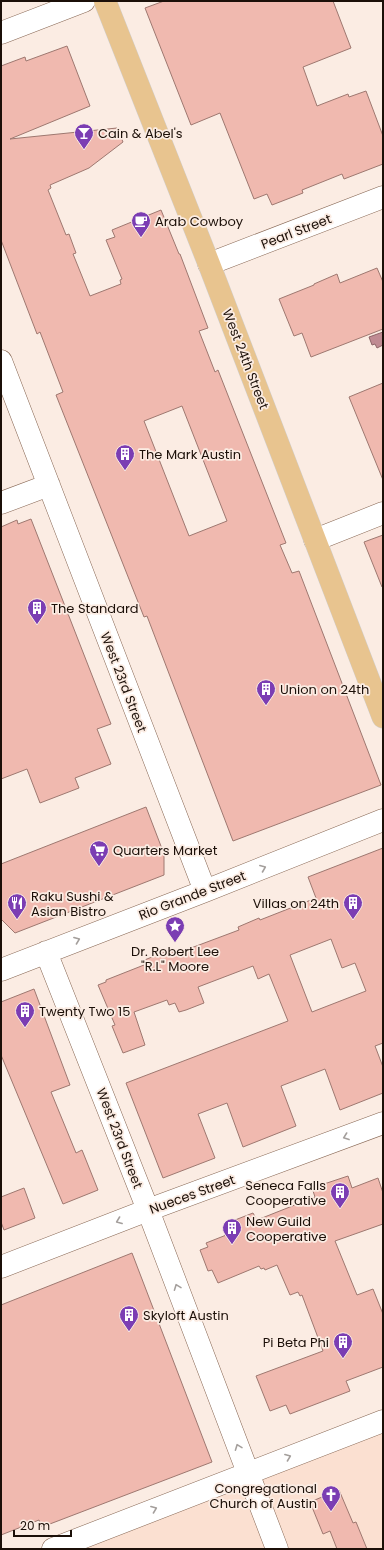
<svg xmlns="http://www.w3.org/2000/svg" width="384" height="1550" viewBox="0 0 384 1550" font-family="Poppins,sans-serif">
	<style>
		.built { fill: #fbe0d1 }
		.water { fill: #c08b93; stroke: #8e6669 }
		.building { fill: #f0b9af; stroke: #9e7870; fill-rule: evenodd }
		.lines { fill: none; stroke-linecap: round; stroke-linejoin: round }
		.minor-casing { stroke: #886855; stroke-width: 23 }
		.major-casing { stroke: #d1cfce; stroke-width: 23 }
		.minor { stroke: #fff; stroke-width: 22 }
		.major { stroke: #e8c48f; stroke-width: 22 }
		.oneway { stroke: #a49f9c }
		.labels { text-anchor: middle; stroke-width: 3.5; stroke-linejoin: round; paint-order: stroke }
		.poi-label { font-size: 13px; fill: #1b0f08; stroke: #fbece3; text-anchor: start }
		.street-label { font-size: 13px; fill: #1b0f08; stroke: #fbece3 }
	</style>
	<rect width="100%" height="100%" fill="#fbece3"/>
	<!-- built -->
	<path class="built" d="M383,1431V1549H82Z"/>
	<!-- water -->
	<path class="water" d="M383,332V345L377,348L375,344L372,345L369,337Z"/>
	<!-- building -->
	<path class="building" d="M164,1H333L351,48L303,67L317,106L348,94L349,97L366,91L383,136V164L344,179L342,174L302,190L303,193L272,205L267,194L254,199L220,113L191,125L145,8Z
		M67,46L90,106L10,139L117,128L123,142L89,168L50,185L51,188L48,190L66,235L69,234L76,253L73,254L90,296L121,284L120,280L122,279L106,240L115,237L112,230L161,210L179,254H180L208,328L199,331L215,372L218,370L286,543L280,545L292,573L299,571L381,785L233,841L147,616L144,617L56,395L63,392L40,332L37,334L1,240V66L25,57L26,61ZM182,406L227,521L189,536L144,421Z
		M377,268L383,282V329L311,357L302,333L294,336L279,299L314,285V284L337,274L340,283Z
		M383,383V480L349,397Z
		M31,519L111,724L97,729L111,764L75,778L79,788L40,803L27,769L1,779V527L17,520L18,524Z
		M383,535V587H382L364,542Z
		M146,807L164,854V875L15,933L1,919V864Z
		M383,848V1043L375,1046L383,1067V1093L340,1110L325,1069L281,1086L296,1126L243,1147L227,1103L198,1114L215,1158L163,1178L126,1083L288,1021L269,974L258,979L253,966L198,987L204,1003L186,1010L179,1012L175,1003L169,1005L167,1000L134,1012L145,1045L123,1053L112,1026L115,1025L98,985L106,982V980L144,965L142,961L172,949L173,954L183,950V951L239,930L238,927L259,918L260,920L316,898L308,877ZM331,939L342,968L355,963L366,991L312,1012L290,955Z
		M34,989L70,1085L51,1092L76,1153L82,1150L98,1190L63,1204L1,1055V1002Z
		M348,1176L352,1188L378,1178L383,1193V1224L335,1241L357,1295L373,1289L383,1314V1367L346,1381L350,1391L290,1414L286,1405L270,1411L256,1376L323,1351L302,1295L300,1296L298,1292L290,1295L277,1265L265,1270L264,1268L261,1269L259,1266L218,1283L212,1270L208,1271L200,1250L208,1247L206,1243L239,1230L235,1220L253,1213L257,1220L315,1197L312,1188Z
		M24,1188L35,1218L4,1230L1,1222V1197Z
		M132,1253L212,1462L42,1527L39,1520L1,1535V1305Z
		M339,1490L353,1523L356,1522L367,1549H337L330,1531L323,1534L310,1502Z"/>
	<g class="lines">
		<!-- minor casing -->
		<g class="minor-casing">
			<path id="minor" d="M1,33L84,1
				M209,264L383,197
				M1,361L205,891
				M1,503L49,485
				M315,540L383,513
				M46,952L148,1210L277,1549
				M1,970L205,891L383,820
				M1,1267L148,1210L383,1123
				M53,1549L383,1421"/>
		</g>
		<!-- major casing -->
		<g class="major-casing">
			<path id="major" d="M105,1L209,264L383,717"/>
		</g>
		<!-- minor -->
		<use href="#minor" class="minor"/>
		<!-- major -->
		<use href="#major" class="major"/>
	</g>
	<!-- one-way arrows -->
	<defs><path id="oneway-chevron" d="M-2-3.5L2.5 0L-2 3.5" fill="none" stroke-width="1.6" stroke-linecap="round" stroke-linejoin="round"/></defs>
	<g class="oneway">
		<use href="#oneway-chevron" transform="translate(263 868) rotate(-22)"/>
		<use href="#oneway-chevron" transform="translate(77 940) rotate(-21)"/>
		<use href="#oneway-chevron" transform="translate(346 1137) rotate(160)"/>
		<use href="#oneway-chevron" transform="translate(119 1221) rotate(159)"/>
		<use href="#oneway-chevron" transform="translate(177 1287) rotate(-111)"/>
		<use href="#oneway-chevron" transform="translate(238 1447) rotate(-111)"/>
		<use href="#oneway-chevron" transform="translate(288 1457) rotate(-21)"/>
		<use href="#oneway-chevron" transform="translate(154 1509) rotate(-21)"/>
	</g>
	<!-- icons -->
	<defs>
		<g id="bar-pin" transform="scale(1)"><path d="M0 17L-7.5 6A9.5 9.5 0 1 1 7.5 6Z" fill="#7b3db3" stroke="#fbece3"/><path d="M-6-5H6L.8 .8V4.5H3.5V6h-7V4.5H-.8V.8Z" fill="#fff"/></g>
		<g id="cafe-pin" transform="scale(1)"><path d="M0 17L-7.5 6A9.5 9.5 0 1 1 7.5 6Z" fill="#7b3db3" stroke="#fbece3"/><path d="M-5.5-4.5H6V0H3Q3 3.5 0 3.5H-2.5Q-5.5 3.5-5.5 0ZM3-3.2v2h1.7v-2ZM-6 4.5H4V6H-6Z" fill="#fff"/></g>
		<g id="building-pin" transform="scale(1)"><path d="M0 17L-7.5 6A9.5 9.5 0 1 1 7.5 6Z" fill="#7b3db3" stroke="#fbece3"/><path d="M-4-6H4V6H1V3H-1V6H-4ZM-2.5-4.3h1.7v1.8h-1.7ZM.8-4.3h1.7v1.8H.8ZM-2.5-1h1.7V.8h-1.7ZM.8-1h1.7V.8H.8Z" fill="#fff"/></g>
		<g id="supermarket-pin" transform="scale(1)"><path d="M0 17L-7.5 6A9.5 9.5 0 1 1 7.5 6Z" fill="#7b3db3" stroke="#fbece3"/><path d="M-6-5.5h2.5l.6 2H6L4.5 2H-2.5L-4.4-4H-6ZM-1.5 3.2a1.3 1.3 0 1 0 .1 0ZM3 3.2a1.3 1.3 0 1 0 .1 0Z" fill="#fff"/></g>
		<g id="restaurant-pin" transform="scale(1)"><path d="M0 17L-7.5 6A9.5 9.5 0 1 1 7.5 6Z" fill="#7b3db3" stroke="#fbece3"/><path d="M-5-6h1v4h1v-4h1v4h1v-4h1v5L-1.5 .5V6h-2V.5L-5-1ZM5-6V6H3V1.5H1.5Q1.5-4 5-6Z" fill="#fff"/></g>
		<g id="sight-pin" transform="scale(1)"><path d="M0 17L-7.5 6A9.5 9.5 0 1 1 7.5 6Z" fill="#7b3db3" stroke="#fbece3"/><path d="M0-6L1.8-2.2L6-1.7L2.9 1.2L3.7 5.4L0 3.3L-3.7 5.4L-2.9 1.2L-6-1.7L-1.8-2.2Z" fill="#fff"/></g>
		<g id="church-pin" transform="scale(1)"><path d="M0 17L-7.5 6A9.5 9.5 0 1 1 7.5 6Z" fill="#7b3db3" stroke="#fbece3"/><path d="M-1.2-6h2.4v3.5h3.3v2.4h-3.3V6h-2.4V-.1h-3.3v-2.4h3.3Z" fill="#fff"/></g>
	</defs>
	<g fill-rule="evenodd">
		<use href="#bar-pin" x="84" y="133"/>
		<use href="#cafe-pin" x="141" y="221"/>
		<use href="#building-pin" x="125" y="454"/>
		<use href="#building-pin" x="37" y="608"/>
		<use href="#building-pin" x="266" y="689"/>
		<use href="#supermarket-pin" x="99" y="850"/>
		<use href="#restaurant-pin" x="17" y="903"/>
		<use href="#building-pin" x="353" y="903"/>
		<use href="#sight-pin" x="175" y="926"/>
		<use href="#building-pin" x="25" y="1011"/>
		<use href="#building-pin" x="340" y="1192"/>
		<use href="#building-pin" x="232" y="1228"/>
		<use href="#building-pin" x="129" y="1315"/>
		<use href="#building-pin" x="343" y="1342"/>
		<use href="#church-pin" x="331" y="1495"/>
	</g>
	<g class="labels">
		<!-- poi labels -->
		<g class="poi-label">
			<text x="98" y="138">Cain &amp; Abel's</text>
			<text x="155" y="226">Arab Cowboy</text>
			<text x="139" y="459">The Mark Austin</text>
			<text x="51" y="613">The Standard</text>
			<text x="280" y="694">Union on 24th</text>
			<text x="113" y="855">Quarters Market</text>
			<text x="31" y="901">Raku Sushi &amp;<tspan x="31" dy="15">Asian Bistro</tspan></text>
			<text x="339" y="908" text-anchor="end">Villas on 24th</text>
			<text x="175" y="956" text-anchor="middle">Dr. Robert Lee<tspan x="175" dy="15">"R.L" Moore</tspan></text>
			<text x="39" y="1016">Twenty Two 15</text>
			<text x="326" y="1190" text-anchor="end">Seneca Falls<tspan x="326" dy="15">Cooperative</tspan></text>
			<text x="246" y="1226">New Guild<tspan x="246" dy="15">Cooperative</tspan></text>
			<text x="143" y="1320">Skyloft Austin</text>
			<text x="329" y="1347" text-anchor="end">Pi Beta Phi</text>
			<text x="317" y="1493" text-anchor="end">Congregational<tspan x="317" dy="15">Church of Austin</tspan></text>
		</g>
		<!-- street labels -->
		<g class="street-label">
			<text transform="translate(296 231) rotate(-21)" y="5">Pearl Street</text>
			<text transform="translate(246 359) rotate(69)" y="5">West 24th Street</text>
			<text transform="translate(124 682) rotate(69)" y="5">West 23rd Street</text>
			<text transform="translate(192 895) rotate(-21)" y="5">Rio Grande Street</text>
			<text transform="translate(120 1138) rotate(69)" y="5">West 23rd Street</text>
			<text transform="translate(192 1194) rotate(-20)" y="5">Nueces Street</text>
		</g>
	</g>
	<!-- border -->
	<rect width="384" height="1550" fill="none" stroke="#1b0f08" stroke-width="4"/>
	<!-- scale -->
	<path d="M14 1530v6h57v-6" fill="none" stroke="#1b0f08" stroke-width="2"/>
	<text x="20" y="1530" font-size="12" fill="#1b0f08" stroke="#fbece3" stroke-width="3" paint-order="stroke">20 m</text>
</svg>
